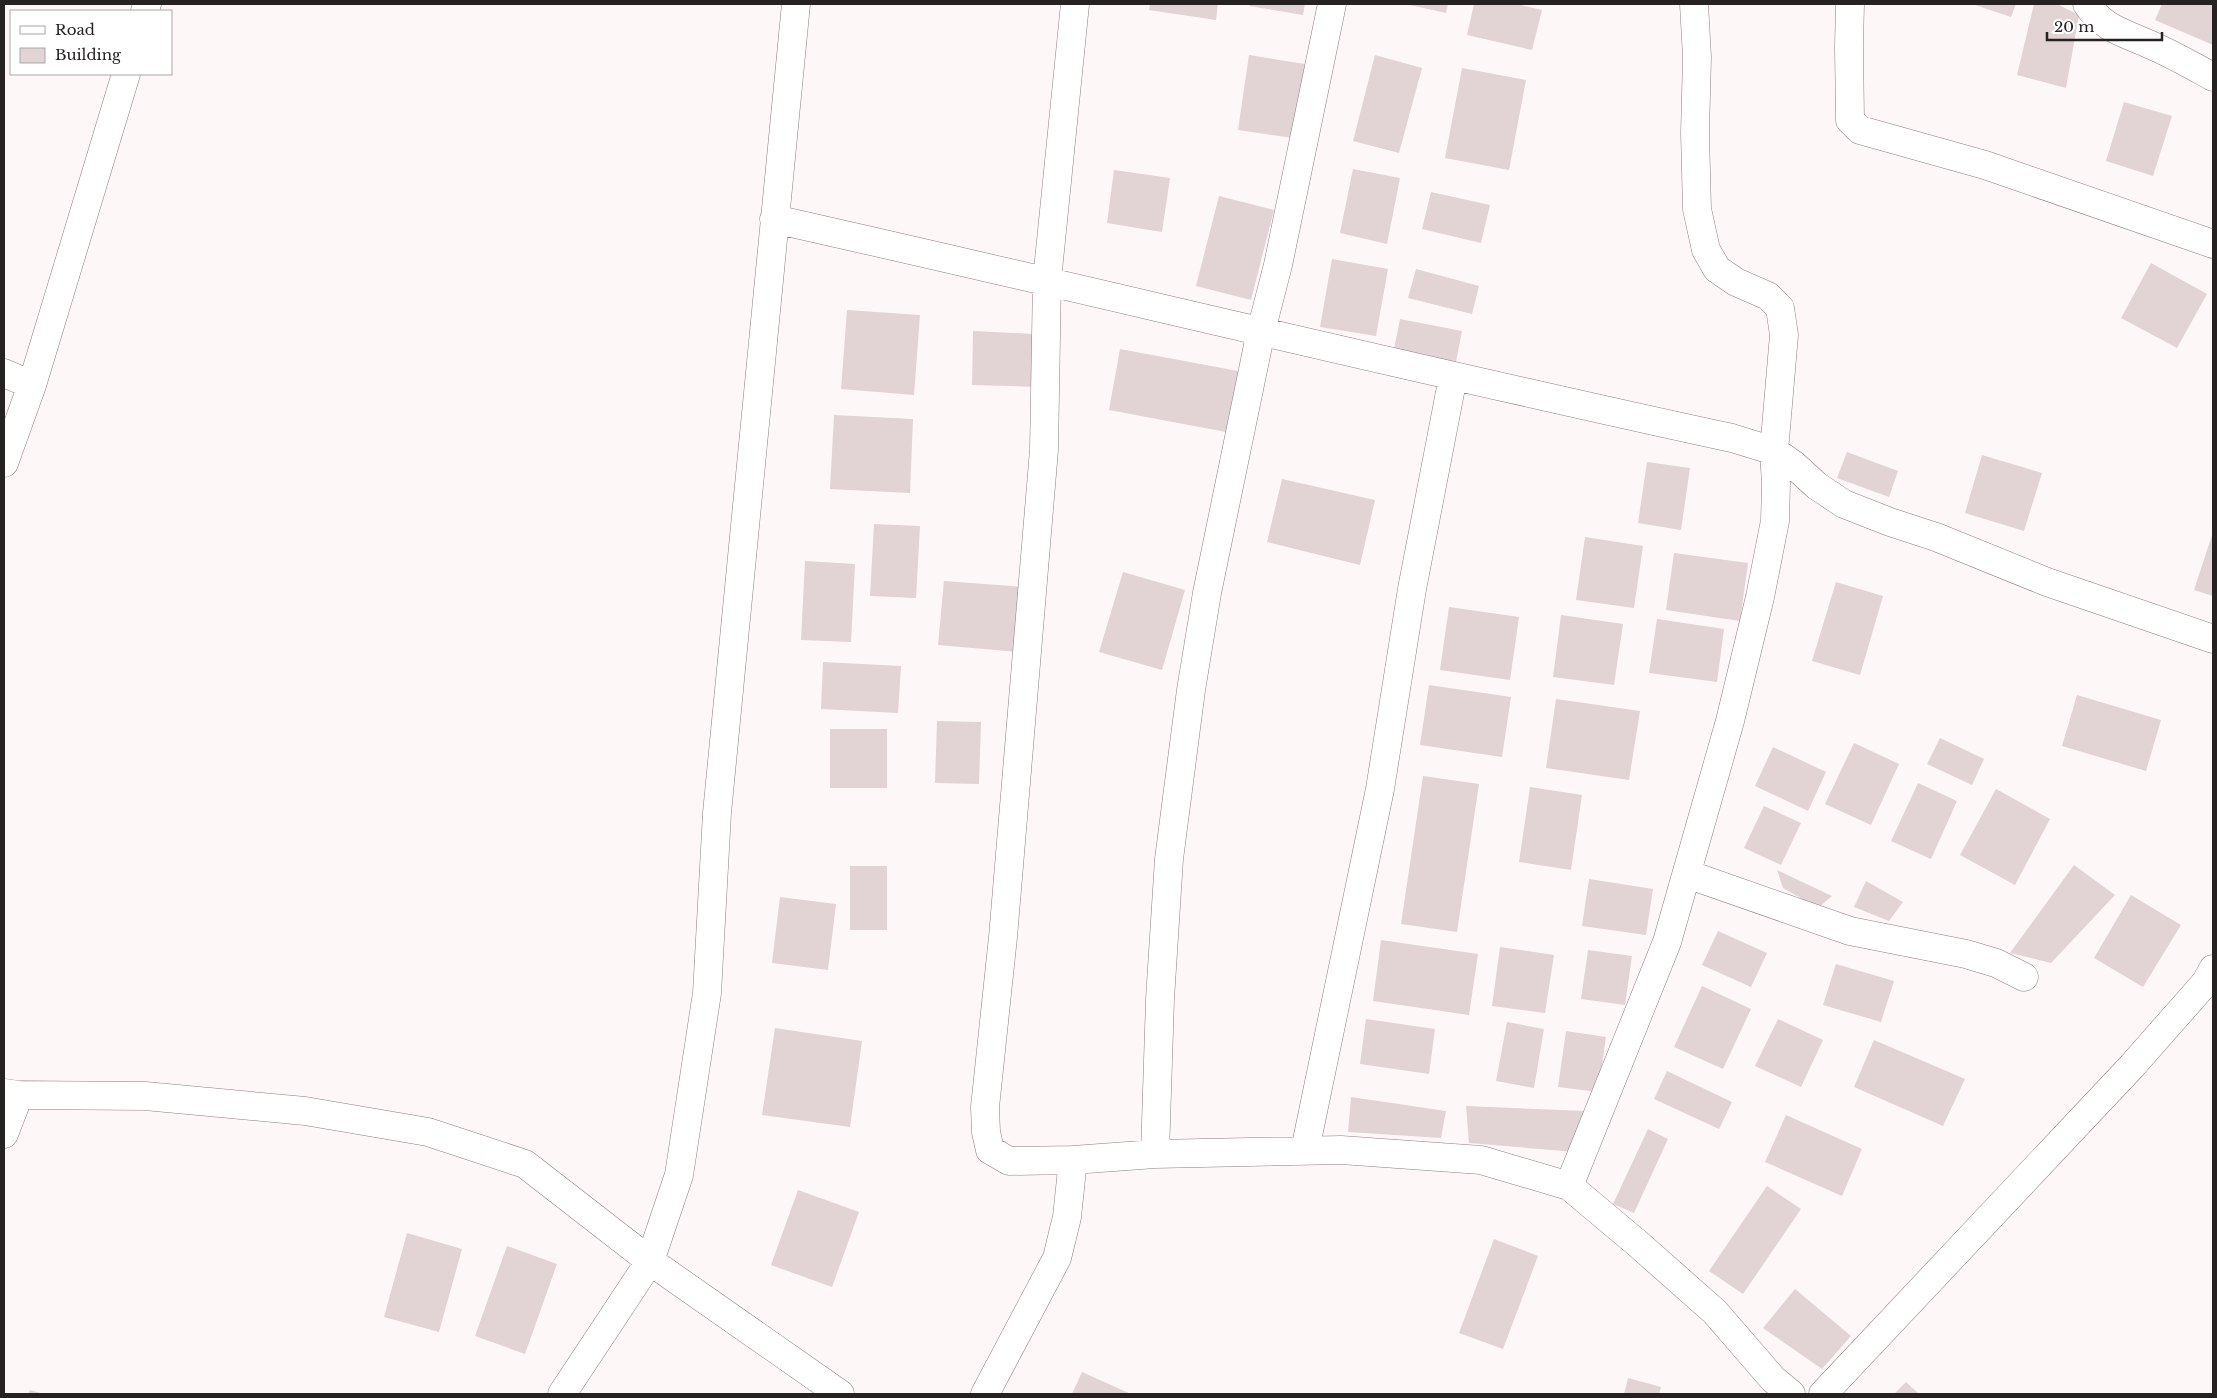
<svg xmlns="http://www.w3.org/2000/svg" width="2217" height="1398" viewBox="0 0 2217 1398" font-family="'Libre Baskerville',serif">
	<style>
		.building { fill: #e2d3d4 }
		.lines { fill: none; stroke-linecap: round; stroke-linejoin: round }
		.street-casing { stroke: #8b7e7f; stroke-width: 29 }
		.street { stroke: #fff; stroke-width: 28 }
	</style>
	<rect width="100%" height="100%" fill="#fef7f8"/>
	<!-- building -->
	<path class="building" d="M1150,4H1218L1216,20L1149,10Z
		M1250,4H1305L1303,15L1249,6Z
		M1405,4H1448L1446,13Z
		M1474,4H1516L1542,10L1532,50L1467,35Z
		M1972,4H2016L2011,17Z
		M2034,4H2057L2079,15L2066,88L2017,75Z
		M2162,4H2213V45L2155,20Z
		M1249,55L1305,64L1293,138L1238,130Z
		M1375,55L1422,68L1399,153L1353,141Z
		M1462,68L1526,80L1509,170L1445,158Z
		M2124,102L2172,116L2153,176L2106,161Z
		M1353,169L1400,178L1387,244L1340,233Z
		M1114,170L1170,178L1162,232L1107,223Z
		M1431,192L1490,205L1481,243L1422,229Z
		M1219,196L1274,210L1251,300L1196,286Z
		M1332,259L1388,269L1376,336L1320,327Z
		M2151,263L2207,294L2177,348L2121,318Z
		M1416,269L1479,286L1472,314L1408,298Z
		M847,310L920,315L914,395L841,389Z
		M1400,319L1462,331L1455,367L1393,354Z
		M973,331L1034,334L1039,387L972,385Z
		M1120,349L1238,371L1226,432L1109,410Z
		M834,415L913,419L910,493L830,489Z
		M1847,452L1898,471L1889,497L1837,478Z
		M1982,455L2042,473L2024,531L1965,513Z
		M1647,462L1690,468L1681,530L1638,523Z
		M1282,479L1375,500L1360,565L1267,542Z
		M874,524L920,526L916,598L870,596Z
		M2213,532V596L2194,590Z
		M1585,537L1643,546L1634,608L1576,600Z
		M1674,553L1748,563L1740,621L1666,610Z
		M805,561L855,564L851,642L801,640Z
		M1123,572L1185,590L1162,670L1099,652Z
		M944,581L1024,587L1018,652L938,645Z
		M1836,582L1883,596L1860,675L1812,661Z
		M1449,607L1519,617L1510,680L1440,670Z
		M1561,615L1623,624L1614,685L1553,677Z
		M1657,619L1724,629L1717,682L1649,673Z
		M823,662L901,666L898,713L821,709Z
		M1429,685L1511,697L1502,757L1420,745Z
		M2077,695L2161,720L2146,771L2062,746Z
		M1556,699L1640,711L1629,780L1546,768Z
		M937,721L981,722L979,784L935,783Z
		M830,729H887V788H830Z
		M1940,738L1984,759L1972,785L1927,764Z
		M1854,743L1899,764L1871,825L1825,804Z
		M1773,747L1826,772L1808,811L1755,786Z
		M1423,776L1479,784L1457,932L1401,924Z
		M1918,783L1957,801L1931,859L1891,841Z
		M1530,787L1582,795L1571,870L1519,862Z
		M1996,789L2050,819L2015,885L1960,855Z
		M1764,806L1801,823L1781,865L1744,848Z
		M2074,865L2115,895L2051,963L2010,953Z
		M850,866H887V930H850Z
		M1777,870L1832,896L1818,908L1783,888Z
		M1589,879L1653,889L1646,935L1582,926Z
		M1866,881L1903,902L1889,921L1854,907Z
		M2131,895L2181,925L2143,987L2094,958Z
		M780,897L836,904L828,970L772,963Z
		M1718,931L1767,953L1751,987L1702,965Z
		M1381,940L1478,954L1469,1015L1373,1001Z
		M1500,947L1554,955L1545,1013L1492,1006Z
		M1588,950L1632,956L1625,1005L1581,999Z
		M1836,964L1894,981L1881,1022L1823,1005Z
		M1702,986L1751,1009L1723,1069L1674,1047Z
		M1366,1019L1435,1029L1429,1074L1360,1064Z
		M1778,1019L1823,1040L1801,1087L1755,1066Z
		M1507,1022L1544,1029L1534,1088L1496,1081Z
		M775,1028L862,1041L850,1127L762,1115Z
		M1566,1031L1606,1037L1598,1092L1558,1087Z
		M1874,1040L1965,1079L1943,1126L1854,1087Z
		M1667,1071L1732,1102L1719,1129L1654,1099Z
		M1351,1097L1446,1111L1441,1138L1348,1132Z
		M1466,1106L1585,1111L1576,1152L1469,1143Z
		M1786,1115L1862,1149L1842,1196L1765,1162Z
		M1648,1129L1668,1139L1634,1213L1613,1204Z
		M1767,1186L1801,1209L1743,1294L1709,1271Z
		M798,1190L859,1212L832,1287L771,1265Z
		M407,1233L462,1249L439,1332L384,1317Z
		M1494,1239L1538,1256L1503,1349L1459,1333Z
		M507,1246L557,1264L525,1354L475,1336Z
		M1795,1289L1851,1336L1822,1369L1763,1328Z
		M1082,1372L1131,1394H1072Z
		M1628,1378L1661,1387L1659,1394H1624Z
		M1906,1382L1919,1394H1894Z
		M30,1390L44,1394H28Z"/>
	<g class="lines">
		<!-- street casing -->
		<g class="street-casing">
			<path id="street" d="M796,4L717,813L707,993L679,1175L650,1261L840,1394
				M1850,4L1849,46L1850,120L1860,130L1985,165L2213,244
				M2087,4C2103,29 2125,33 2151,45C2172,54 2193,66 2213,77
				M145,11L147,4
				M774,219C1094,291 1412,369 1732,438L1774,451L1794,465L1817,486L1844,504L1890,522L1936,537L2047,582L2213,639
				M4,373L32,385
				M4,463L32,385L126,74
				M1687,874L1850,931L1966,954L1996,963L2024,977
				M4,1093L19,1095L4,1134
				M19,1095L145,1096L305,1111L428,1132L525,1164L650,1261L562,1394
				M1305,1150L1380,789L1412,589L1453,377
				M1155,1154L1160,999L1169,859L1191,690L1207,593L1261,331L1278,265L1332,4
				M1073,1160L1009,1161L990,1150L986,1132L985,1107L1003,937L1044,450L1047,280L1075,4
				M1569,1186L1667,942L1730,721L1760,597L1775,521L1776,484L1774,451L1784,335L1780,308L1768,296L1736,282L1717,269L1706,250L1697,209L1695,133L1697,57L1694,4
				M985,1394L1057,1258L1067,1217L1073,1160L1155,1154L1341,1150L1481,1160L1569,1186L1637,1243L1715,1312L1773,1379L1791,1394
				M1823,1394L2132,1066L2206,982L2213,969"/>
		</g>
		<!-- street -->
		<use href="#street" class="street"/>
	</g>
	<!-- border -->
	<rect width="2217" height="1398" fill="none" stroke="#272222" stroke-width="10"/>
	<!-- legend -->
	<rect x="10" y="10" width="162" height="65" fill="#ffffff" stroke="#a9a7a7"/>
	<rect x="20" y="26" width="25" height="8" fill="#ffffff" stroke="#a9a7a7"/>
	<text x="55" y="35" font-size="15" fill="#272222">Road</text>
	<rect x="20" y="48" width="25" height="15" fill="#e2d3d4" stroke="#a9a7a7"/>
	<text x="55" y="60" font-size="15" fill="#272222">Building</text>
	<!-- scale -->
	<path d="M2047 32v8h115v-8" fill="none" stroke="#272222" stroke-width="2.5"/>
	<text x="2054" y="32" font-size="15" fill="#272222" stroke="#ffffff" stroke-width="4" paint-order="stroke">20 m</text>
</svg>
